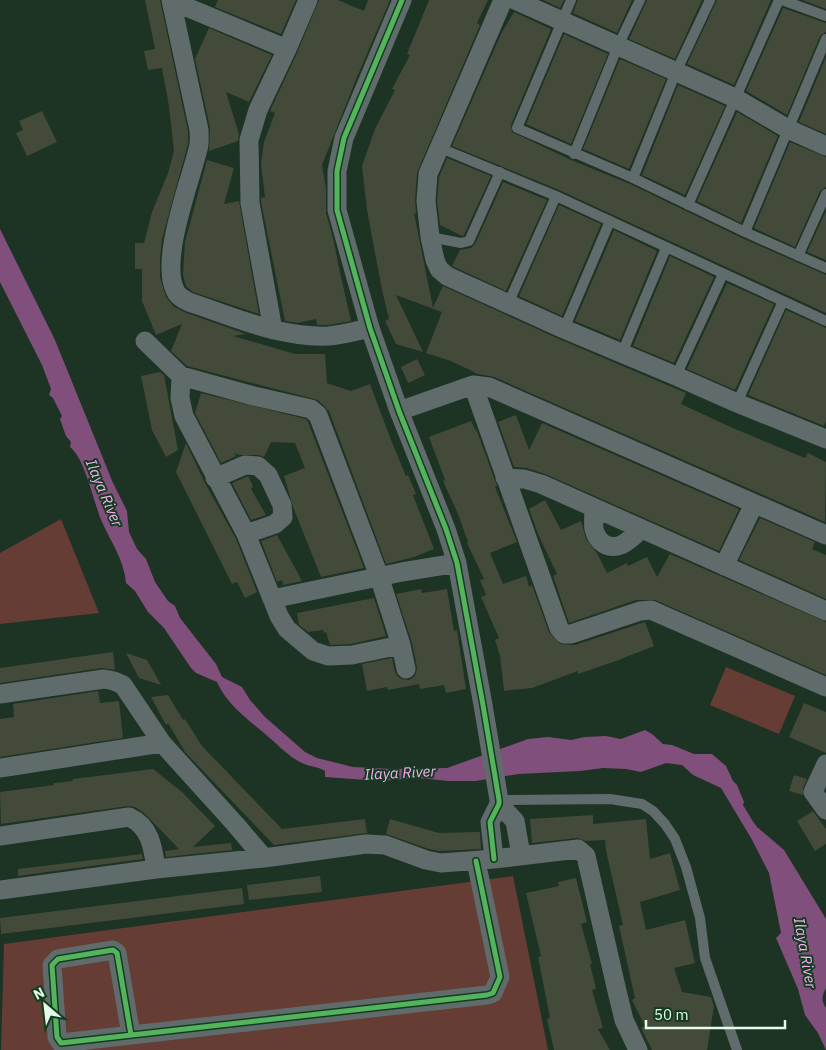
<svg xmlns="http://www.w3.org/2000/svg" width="826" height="1050" viewBox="0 0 826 1050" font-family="'IBM Plex Sans',sans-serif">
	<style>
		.green { fill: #653d34 }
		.water { fill: #804f7b }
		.building { fill: #434a3a }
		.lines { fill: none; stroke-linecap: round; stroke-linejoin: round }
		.service { stroke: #606b6b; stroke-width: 10 }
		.minor { stroke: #606b6b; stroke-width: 19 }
		.cycleway-casing { stroke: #133d20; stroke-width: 8 }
		.cycleway { stroke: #56b35d; stroke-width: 5 }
		.labels { text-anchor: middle; stroke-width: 4; stroke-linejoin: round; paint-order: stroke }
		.water-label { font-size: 15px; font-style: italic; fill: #fdacf4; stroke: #133d20 }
	</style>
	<rect width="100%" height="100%" fill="#1d3324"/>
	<!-- green -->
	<path class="green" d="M61,519L99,613L0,624V553Z
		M726,667L795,696L779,734L710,705Z
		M513,876L548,1050H1L4,944Z"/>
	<!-- water -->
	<path class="water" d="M0,229L55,340L113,483L127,511L129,532L137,549L146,559L155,582L168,601L175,606L180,618L216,664L222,677L242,687L250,700L265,717L305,752L317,758L353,767L392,769L447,768L528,739L548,737L571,740L585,737L606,736L621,739L645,730L652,734L663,744L672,745L694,754H712L726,766L733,781L737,785L744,802L743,805L752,820L757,827L784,850L826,919V988C822,995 821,1001 826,1008V1050L818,1033L805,1015L798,989L776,938L781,933L769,873L751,838L721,788L693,775L682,765L666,763L641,772L626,769L603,768L580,771L518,774L476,781H449L418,778L380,781L325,777V771C318,766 308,767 300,762C289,756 281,748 272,740C253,723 228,707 217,682L196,673L191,668L164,628L148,612L135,591L126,583C124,560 111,542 102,522C94,504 85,458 70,447L71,442L66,436L60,419L62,416L53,398L49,395L51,389L42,365L0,282Z"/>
	<!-- building -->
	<path class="building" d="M145,0H160L188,131V144L162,239L160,258V277L166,297L173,306L184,312L246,334L233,336L295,354H325L327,383L351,391L370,384L391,440L406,476L408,475L416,494L413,495L434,549L414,557L386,564L329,411L318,400L187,366L171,351L182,324L156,335L142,301V269H135V243H144L152,212L168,173L174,151L169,106L162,68L148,70L144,51L155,49Z
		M218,0H296L281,34L215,7Z
		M319,0H338L364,11L368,0H390L357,77L322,165L326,189V213L334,242L339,268L351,321L328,325H317L316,319L298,323L285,321L261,202V198L265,197L261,164L264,142L275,113L270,111L297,53Z
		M429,0H488L477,23L480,25L417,173L415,200L416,214L414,213L433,308L443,286L559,339L686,393L681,404L735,429L805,458L808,453L826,462L825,522L494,377L478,374L451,361L426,353L442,312L396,295L423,352L396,344L385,321L389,319L382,290L367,210L362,166L375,129L395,90L392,89L410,55L407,54Z
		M543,0H564L560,8Z
		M578,0H632L617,33L573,13Z
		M647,0H702L675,59L629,39Z
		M717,0H771L734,85L687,64Z
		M802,0H826V9Z
		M783,8L826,23V32L820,36L787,115L746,91Z
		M514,12L551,29L511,125L512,132L571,160L630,184L742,238L826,275V313L559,190L452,146L501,34Z
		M209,28L272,55L249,102L226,92L239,134L238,141L209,151L210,128L195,59Z
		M564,34L608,54L571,144L526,124Z
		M826,57V134L799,122Z
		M620,59L666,79L629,169L583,149Z
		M678,85L725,106L685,195L642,175Z
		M42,111L57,142L27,156L16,133L23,130L19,121Z
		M737,112L778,136L741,223L697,201Z
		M790,142L826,157V187L820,191L795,247L754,228Z
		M447,158L491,176L464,235L462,236L440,225L437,201L439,177Z
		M207,160L234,168L224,204L239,201L259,314L193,292L186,286L183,275L185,242Z
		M503,182L547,200L506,291L452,266L460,250L471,248L475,244Z
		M559,205L601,224L562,316L519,296Z
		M826,211V260L807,252Z
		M614,230L657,251L620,340L575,321Z
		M670,256L714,277L674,363L633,346Z
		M727,283L774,304L735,390L687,369Z
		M786,310L826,328V421L824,426L748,395Z
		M417,359L425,375L408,383L401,367Z
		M160,372L164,375L178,450L166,457L152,430L141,376Z
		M201,393L306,419L308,422L364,568L321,577L293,507L284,476L305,468L295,443L271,442L264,457L259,455H240L234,453L236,456L221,463L195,413Z
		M516,415L529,450L542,423L739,509L719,551L545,474L527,468L514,467L498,422Z
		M471,421L476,431H477L497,486L495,487L517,542L490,553L503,584L526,576L529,587L532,585L549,632L560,644L575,645L645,622L654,646L616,661L578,674V671L532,688L504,691L500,656L495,640L499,638L481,597L486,595L480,580L484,579L467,543L468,542L458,514L443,481L445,480L429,437Z
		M186,443L205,483L236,539L257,592L245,598L237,582L232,584L176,472Z
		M248,476L253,486L251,489L266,515L251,520L232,483Z
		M545,500L561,530L581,521L586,539L597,553L607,573L627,563L628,566L647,557L657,577L670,554L826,622V675L655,600H636L569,623L553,576L557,574L538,534L529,509Z
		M760,518L815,542L812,549L826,555V599L739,560Z
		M277,535L302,581L283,585L282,580L277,582L261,541Z
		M421,589L422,593L447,589L454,631L457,630L466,689L446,693L444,685L420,689L419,684L388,690L387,687L367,691L362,664L392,658L395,672L398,677L402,679L409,680L414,677L416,673L417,667L412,643L396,594Z
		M374,598L386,636L351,644L330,645L326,632L324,633L323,630L308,632L299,625L297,613Z
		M113,652L115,670L102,668L0,683V668Z
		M126,653L147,660L161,685L139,678Z
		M98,691L100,703L119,701L123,738L0,757V719L14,717L13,704Z
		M168,695L183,720L185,719L202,746L282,829L365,819L367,833L274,845L185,752L168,723L166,725L151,697Z
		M804,703L826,712V753L789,737Z
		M153,769L182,792L215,826L193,847L231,843L232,850L166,857L165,851L179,849L144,813L135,807L128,806L1,824L0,792L54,785V783L73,781V779Z
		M794,775L807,779L803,788V795L789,791Z
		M813,811L826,829V844L815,851L797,821Z
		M593,815V824L646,819L650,859L670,853L680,890L640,902L646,930L685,920L695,963L674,968L682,992L711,997L714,1006L707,1050H652L641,1028L645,1026L632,1000L635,998L619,926L623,925L606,851L605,840L586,841L577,838L532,843L530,819Z
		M390,819L439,833L480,832L481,849L440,851L429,849L386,834Z
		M142,854L143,859L18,876V869Z
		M320,876L322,892L249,900L247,885Z
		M576,878L587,922L581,924L592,964H590L596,989L592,990L603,1028L598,1029L610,1050H554L547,1019L550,1018L538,957L541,956L526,893L559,886L558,882Z
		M242,888L244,904L1,934L0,918Z"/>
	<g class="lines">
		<!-- service -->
		<path class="service" d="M571,0L517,128L633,178L745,232L826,268
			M782,0L826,16
			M438,147L556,196L826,321
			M574,154L618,46L640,0
			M633,178L676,72L710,0
			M688,205L779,0
			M745,232L826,39
			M430,237L461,243L469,241L500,172
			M798,256L826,194
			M508,304L556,196
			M564,329L610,221
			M622,353L666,248
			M676,376L723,274
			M737,403L783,301
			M499,800L610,799L642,804L653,811L665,824L675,839L686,867L700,918L705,958L737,1050"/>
		<!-- minor -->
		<path class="minor" d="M171,0L199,130C199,136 200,143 198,149C190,182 160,259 175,290C177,296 183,299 189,302C234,317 280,338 328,336C342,335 356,331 370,328
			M402,0L344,138L337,171V210L370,328L399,411L446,529L457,563L483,705L499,800V804L490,822L494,859
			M503,0L428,174L426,201L430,237L435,260L439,269L447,276L564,329L676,376L737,403L826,439
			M515,0L735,98L788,129L826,146
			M172,1L287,49
			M273,330L250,203L249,140L258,110L287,49L308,0
			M145,341L181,376
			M181,376L254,396L311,409L318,415L379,576L401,645L352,655L328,656L313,651L287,629L279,616L246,534L184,416L180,398Z
			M473,385L559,628L564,634H571L640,611L651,610L826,687
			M399,411L473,385L489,387L826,535
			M215,478L245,465L258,466L268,475L282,505L283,517L275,524L246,534
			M505,478L524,479L541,484L826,611
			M594,508C594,515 593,522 594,529C597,542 608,550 621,545C628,542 635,535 640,530
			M724,566L754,504
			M272,599L402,572L457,563
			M401,645L406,669
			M0,694L104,679L114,681L123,685L162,743L236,825L264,858
			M826,764L813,792L826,810
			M0,768L162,743
			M499,804L515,821L521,855
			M0,836L129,817C151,827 153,848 156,869
			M0,890L156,869L264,858L366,844L385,845L426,860L441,863L494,859L578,849L586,856L617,991L624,1020L638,1050
			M131,1035L117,953L113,950L58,959L52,965L57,1037L61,1043L487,995L493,993L500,977L476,861"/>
		<!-- cycleway casing -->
		<g class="cycleway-casing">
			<path id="cycleway" d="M402,0L344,138L337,171V210L370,328L399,411L446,529L457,563L483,705L499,800V804L490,822L494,859
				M131,1035L117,953L113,950L58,959L52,965L57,1037L61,1043L487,995L493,993L500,977L476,861"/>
		</g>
		<!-- cycleway -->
		<use href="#cycleway" class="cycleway"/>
	</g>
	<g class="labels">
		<!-- water labels -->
		<g class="water-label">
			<text transform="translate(104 493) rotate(67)" y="5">Ilaya River</text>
			<text transform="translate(400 773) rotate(-3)" y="5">Ilaya River</text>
			<text transform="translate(805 953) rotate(80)" y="5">Ilaya River</text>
		</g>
	</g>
	<!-- north arrow -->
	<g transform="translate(45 1005) rotate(332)" stroke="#133d20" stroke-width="4" paint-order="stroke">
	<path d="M0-4L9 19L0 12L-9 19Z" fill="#e5fce9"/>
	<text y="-8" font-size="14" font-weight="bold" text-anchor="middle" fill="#e5fce9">N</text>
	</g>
	<!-- scale -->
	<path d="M646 1020v8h139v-8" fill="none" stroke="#e5fce9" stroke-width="2.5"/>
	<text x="654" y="1020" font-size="15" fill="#e5fce9" stroke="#133d20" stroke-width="4" paint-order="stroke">50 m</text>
</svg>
